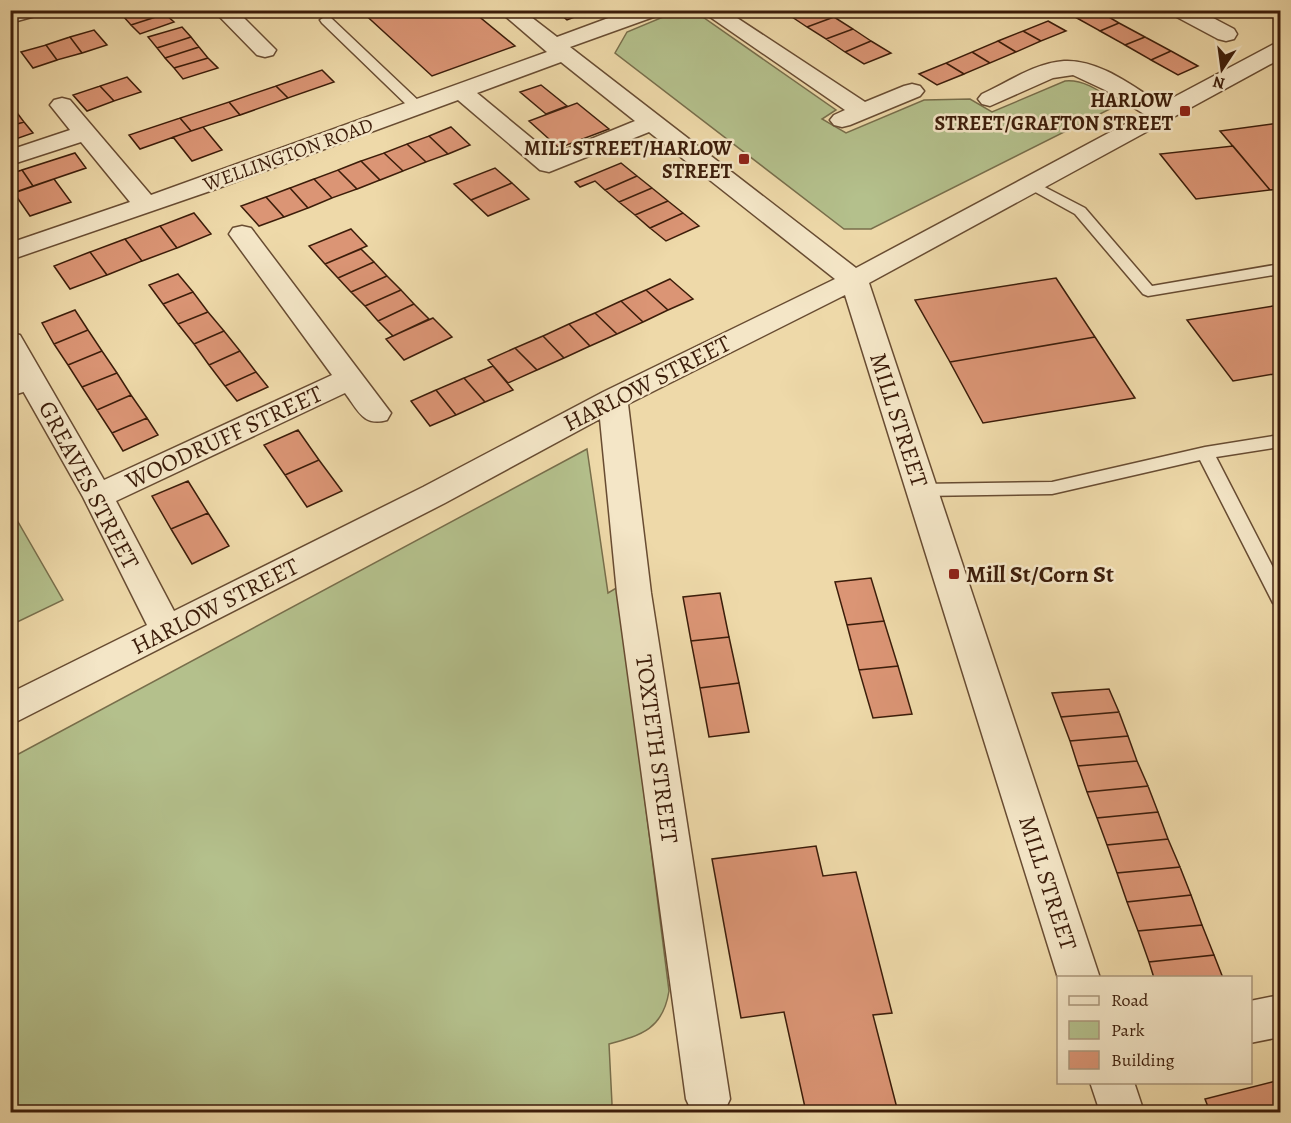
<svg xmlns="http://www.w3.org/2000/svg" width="1291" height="1123" viewBox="0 0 1291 1123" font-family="Alegreya,serif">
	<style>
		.green { fill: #b4c08c; stroke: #786e4b; stroke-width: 1.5 }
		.building { fill: #db9575; stroke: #3c1d0a; stroke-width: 1.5 }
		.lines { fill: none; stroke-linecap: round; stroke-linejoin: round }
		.service-casing { stroke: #684c32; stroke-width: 3 }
		.minor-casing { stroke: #684c32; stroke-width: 3 }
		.service { fill: #f4e6c7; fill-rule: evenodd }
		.minor { fill: #f4e6c7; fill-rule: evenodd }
		.poi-dot { fill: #8f2418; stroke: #f4e6c7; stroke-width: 2 }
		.labels { text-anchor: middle; stroke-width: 5; stroke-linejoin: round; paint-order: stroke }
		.far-poi-label { font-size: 20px; font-weight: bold; fill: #3c1d0a; stroke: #f4e6c7; text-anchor: end }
		.far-street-label { font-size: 20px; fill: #3c1d0a; stroke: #f4e6c7 }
		.street-label { font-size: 24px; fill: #3c1d0a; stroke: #f4e6c7 }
		.poi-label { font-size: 24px; font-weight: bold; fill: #3c1d0a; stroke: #f4e6c7; text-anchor: start }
	</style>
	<rect width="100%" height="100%" fill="#eed9a9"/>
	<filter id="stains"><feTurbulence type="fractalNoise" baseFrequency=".00333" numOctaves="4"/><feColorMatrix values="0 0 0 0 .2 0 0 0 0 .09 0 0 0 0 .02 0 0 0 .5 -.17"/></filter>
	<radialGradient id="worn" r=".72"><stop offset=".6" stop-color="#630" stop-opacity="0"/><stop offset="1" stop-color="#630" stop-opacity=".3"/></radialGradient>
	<!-- green -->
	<path class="green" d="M686,11L697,13L836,110L822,119L846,133L924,100L970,99L992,112L1065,81C1084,79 1101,92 1116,102L1114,107L871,229H844L615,53L627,32L675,12Z
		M587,449L608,593L618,587L669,991C663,1029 642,1035 609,1044L612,1104L609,1112H11V758Z
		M10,508L63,600L11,625H10Z"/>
	<!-- building -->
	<path class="building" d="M139,10H162L165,14L131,25L123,16Z
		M360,10H471L515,46L432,76Z
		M555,10H593L567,20Z
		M802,10H824L834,17L807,27L789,15Z
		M1063,10H1091L1075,17Z
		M1091,10H1097L1119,23L1100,31L1075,17Z
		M165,14L174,22L140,34L131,25Z
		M834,17L853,29L826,39L807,27Z
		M1048,21L1066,31L1041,41L1023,31Z
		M1119,23L1145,37L1125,45L1100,31Z
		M182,27L191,37L157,48L148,37Z
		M853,29L871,41L845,52L826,39Z
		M94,30L107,45L82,53L70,37Z
		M1023,31L1041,41L1016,52L998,41Z
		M70,37L82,53L57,60L46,45Z
		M191,37L199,47L165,58L157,48Z
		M1145,37L1171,51L1151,60L1125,45Z
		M871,41L891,53L864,64L845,52Z
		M998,41L1016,52L990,63L972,52Z
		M46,45L57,60L33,68L21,52Z
		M199,47L208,58L174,68L165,58Z
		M1171,51L1198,66L1178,75L1151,60Z
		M972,52L990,63L964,74L946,63Z
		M208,58L218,68L183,79L174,68Z
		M946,63L964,74L937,85L919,74Z
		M322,70L334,82L288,98L276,86Z
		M127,77L141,92L114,101L100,86Z
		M541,85L567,106L546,114L520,92Z
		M100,86L114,101L87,111L73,95Z
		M276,86L288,98L240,115L229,102Z
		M229,102L240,115L191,131L180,118Z
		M577,103L609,129L559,148L529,121Z
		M15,110L24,122L10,126V112Z
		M180,118L191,131L140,149L129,135Z
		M24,122L33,133L10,141V126Z
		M1280,123V189L1270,190L1220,131Z
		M203,127L222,150L192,161L173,137Z
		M451,127L470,145L448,154L429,136Z
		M429,136L448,154L426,162L407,144Z
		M407,144L426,162L403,171L384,153Z
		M1233,146L1270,190L1196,199L1160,154Z
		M75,153L86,168L33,186L22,170Z
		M384,153L403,171L380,180L361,161Z
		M361,161L380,180L357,189L338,170Z
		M621,163L637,176L605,190L595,181L580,187L575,182Z
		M495,168L512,183L471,200L454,184Z
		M22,170L33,186L10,194V174Z
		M338,170L357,189L332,198L314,179Z
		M637,176L652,188L619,202L605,190Z
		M54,179L71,202L30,216L14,193Z
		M314,179L332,198L308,208L290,188Z
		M512,183L529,199L488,216L471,200Z
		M290,188L308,208L284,217L266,197Z
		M652,188L668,201L635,215L619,202Z
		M266,197L284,217L259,226L241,206Z
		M668,201L683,213L650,228L635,215Z
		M194,213L211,234L177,248L160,226Z
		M683,213L699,226L666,241L650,228Z
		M160,226L177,248L142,261L125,239Z
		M351,229L367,246L325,264L309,246Z
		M125,239L142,261L107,275L90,252Z
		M361,249L374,262L338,278L325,264Z
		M90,252L107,275L70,289L54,266Z
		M374,262L387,276L351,292L338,278Z
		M178,274L193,292L163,304L149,285Z
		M387,276L401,290L365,306L351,292Z
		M1056,278L1095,337L950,362L915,300Z
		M670,279L693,299L668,310L646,290Z
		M401,290L414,304L378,321L365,306Z
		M646,290L668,310L643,322L621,301Z
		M193,292L208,312L178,324L163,304Z
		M621,301L643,322L617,334L595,313Z
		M414,304L429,319L393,336L378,321Z
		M1280,305V373L1233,381L1187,320Z
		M75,310L88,330L54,344L42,323Z
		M208,312L224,331L194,344L178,324Z
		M595,313L617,334L590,346L569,324Z
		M433,318L452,337L404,360L386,339Z
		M569,324L590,346L564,358L543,336Z
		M88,330L102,351L68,365L54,344Z
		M224,331L240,351L209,365L194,344Z
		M543,336L564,358L537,370L515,348Z
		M1095,337L1135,398L983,423L950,362Z
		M515,348L537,370L508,383L488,360Z
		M102,351L117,373L82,387L68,365Z
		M240,351L256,372L225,386L209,365Z
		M493,366L513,390L485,402L464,378Z
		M256,372L268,387L237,401L225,386Z
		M117,373L131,395L97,410L82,387Z
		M464,378L485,402L456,415L436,390Z
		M436,390L456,415L430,426L411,401Z
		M131,395L147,418L112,433L97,410Z
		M147,418L158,435L123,451L112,433Z
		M298,430L319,460L285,475L264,445Z
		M319,460L342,491L307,507L285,475Z
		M188,481L208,513L171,529L152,496Z
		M208,513L229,546L192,564L171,529Z
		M871,578L884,621L847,625L835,582Z
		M720,593L729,637L691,641L683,597Z
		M884,621L898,666L859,670L847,625Z
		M729,637L739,683L700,688L691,641Z
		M898,666L912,714L873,718L859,670Z
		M739,683L749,732L709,737L700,688Z
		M1109,689L1119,712L1061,717L1052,693Z
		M1119,712L1128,736L1070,741L1061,717Z
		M1128,736L1137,761L1078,766L1070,741Z
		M1137,761L1148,786L1087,792L1078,766Z
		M1148,786L1158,812L1097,818L1087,792Z
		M1158,812L1168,839L1107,845L1097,818Z
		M1168,839L1180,867L1117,873L1107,845Z
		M816,846L823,876L856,872L892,1013L873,1015L898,1112H806L784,1012L741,1018L712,859Z
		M1180,867L1191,895L1127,902L1117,873Z
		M1191,895L1202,925L1138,931L1127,902Z
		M1202,925L1214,955L1149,962L1138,931Z
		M1214,955L1223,978H1154L1149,962Z
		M1280,1080V1112H1210L1205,1099Z"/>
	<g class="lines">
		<!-- service casing -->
		<g class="service-casing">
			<path id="service" d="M326,16L330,17L422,104L423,107L422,110H412L322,23L320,20Z
				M1033,181L1085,208L1152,286L1280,264V274L1148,296L1143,294L1075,214L1028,188L1026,185L1028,182Z
				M34,377L40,379L42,383L40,387L10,396V385Z
				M1280,435V447L1216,457L1280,581V605L1273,603L1200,460L1052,494L921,496L915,495L912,490L915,485L921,484L1052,482L1205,447Z"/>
		</g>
		<!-- minor casing -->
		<g class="minor-casing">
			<path id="minor" d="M10,10H41L39,15L10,23Z
				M213,10H236L276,50L273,55L265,57L257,55Z
				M498,10H522L557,37L630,10H661L659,15L570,47L856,268L1144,114L1105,90L1073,75L1053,78L990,106L982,104L978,99L982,94C1008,82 1035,63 1064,61C1099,59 1134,87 1161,104L1272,45L1280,43V59L869,283L1100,978H1058L845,295L628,404L651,593L730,1099L724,1112H692L686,1099L617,593L600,419L445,503L10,725V693L147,625L83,497L10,368V333L20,335L104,480L332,375L229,234L233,228L242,226L251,228L391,413L387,420C363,427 358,410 345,393L116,501L174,611L423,487L603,392L835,279L649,132L549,172L540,170L458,100L213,190L10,260V243L130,202L81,142L10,165V150L70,130L50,105L54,100L62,98L70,100L151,195L547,52ZM561,62L635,121L552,155L477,93Z
				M700,10H725L865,102L904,86L912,84L920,86L924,91L920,96L850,125L842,127L834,125L830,120L834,115L845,110Z
				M1171,10H1198L1234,29L1237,34L1234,39L1226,41L1218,39L1173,15Z
				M1280,995V1037L1250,1043V1001Z
				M1090,1082H1134L1144,1112H1100Z"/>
		</g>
		<!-- service -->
		<use href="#service" class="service"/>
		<!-- minor -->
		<use href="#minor" class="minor"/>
	</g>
	<!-- markers -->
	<g class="poi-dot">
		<rect x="1179" y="105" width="12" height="12" rx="3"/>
		<rect x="738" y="153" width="12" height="12" rx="3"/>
		<rect x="948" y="568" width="12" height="12" rx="3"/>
	</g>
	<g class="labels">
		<!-- far-poi labels -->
		<g class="far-poi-label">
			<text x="1173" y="107">HARLOW<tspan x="1173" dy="23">STREET/GRAFTON STREET</tspan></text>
			<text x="732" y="155">MILL STREET/HARLOW<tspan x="732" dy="23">STREET</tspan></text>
		</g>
		<!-- far-street labels -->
		<g class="far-street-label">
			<text transform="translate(288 154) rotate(-20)" y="7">WELLINGTON ROAD</text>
		</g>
		<!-- street labels -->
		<g class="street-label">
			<text transform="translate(647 383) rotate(-27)" y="8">HARLOW STREET</text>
			<text transform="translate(899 420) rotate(72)" y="8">MILL STREET</text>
			<text transform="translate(224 437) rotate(-25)" y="8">WOODRUFF STREET</text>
			<text transform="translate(89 485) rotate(62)" y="8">GREAVES STREET</text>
			<text transform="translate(215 606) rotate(-27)" y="8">HARLOW STREET</text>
			<text transform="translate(657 749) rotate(82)" y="8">TOXTETH STREET</text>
			<text transform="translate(1048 883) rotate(72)" y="8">MILL STREET</text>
		</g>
		<!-- poi labels -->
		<g class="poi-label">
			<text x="966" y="582">Mill St/Corn St</text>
		</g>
	</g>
	<!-- margin -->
	<rect width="1291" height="1123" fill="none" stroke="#eed9a9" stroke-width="36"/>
	<rect x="12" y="12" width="1267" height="1099" fill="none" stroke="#3c1d0a" stroke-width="3"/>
	<rect x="18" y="18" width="1255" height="1087" fill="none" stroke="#3c1d0a" stroke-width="1.5"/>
	<!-- legend -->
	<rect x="1057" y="976" width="195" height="108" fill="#f4e6c7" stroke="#aa967b" stroke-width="1.5"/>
	<rect x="1069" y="996" width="30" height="9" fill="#f4e6c7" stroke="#aa967b" stroke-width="1.5"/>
	<text x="1111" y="1006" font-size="18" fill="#3c1d0a">Road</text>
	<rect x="1069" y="1021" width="30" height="18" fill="#b4c08c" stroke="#aa967b" stroke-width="1.5"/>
	<text x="1111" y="1036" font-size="18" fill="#3c1d0a">Park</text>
	<rect x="1069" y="1051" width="30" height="18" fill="#db9575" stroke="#aa967b" stroke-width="1.5"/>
	<text x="1111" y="1066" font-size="18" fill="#3c1d0a">Building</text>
	<!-- north arrow -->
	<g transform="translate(1222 69) rotate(193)" stroke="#f4e6c7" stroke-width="4.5" paint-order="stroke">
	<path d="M0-4.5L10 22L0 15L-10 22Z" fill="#3c1d0a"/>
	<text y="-9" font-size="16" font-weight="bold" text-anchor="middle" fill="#3c1d0a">N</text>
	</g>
	<rect width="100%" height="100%" filter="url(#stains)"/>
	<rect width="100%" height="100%" fill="url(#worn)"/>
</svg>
